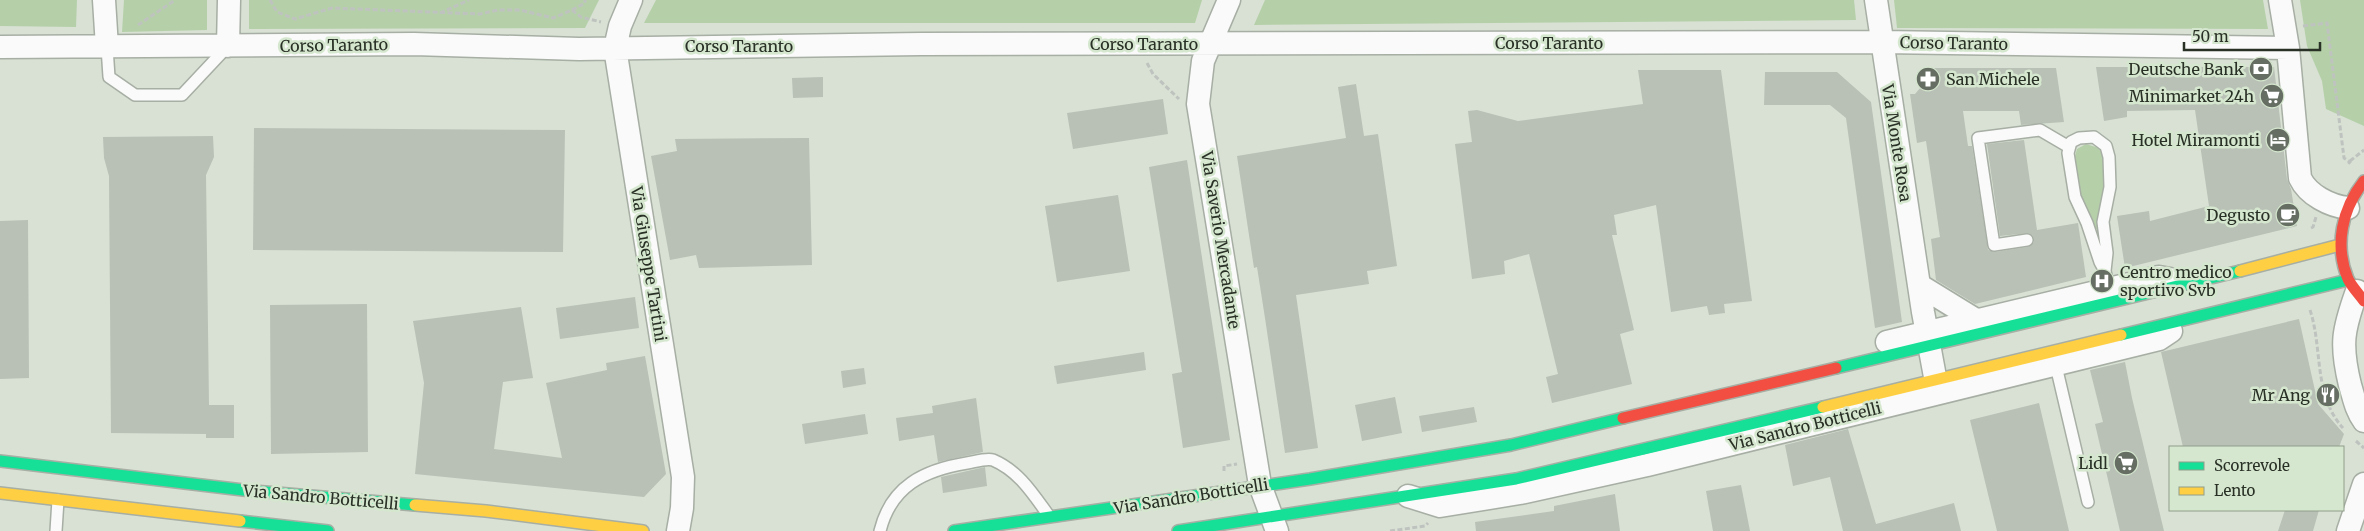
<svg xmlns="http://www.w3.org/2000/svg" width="2364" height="531" viewBox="0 0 2364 531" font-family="Merriweather,serif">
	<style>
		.green { fill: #b5d0a9 }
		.building { fill: #b9c0b6 }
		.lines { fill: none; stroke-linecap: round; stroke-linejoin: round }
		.lane-casing { stroke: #a7aea4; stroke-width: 14 }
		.street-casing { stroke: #a7aea4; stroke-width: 25 }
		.fast-casing { stroke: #a7aea4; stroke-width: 14 }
		.slow-casing { stroke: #a7aea4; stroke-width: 14 }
		.jam-casing { stroke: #a7aea4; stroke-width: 14 }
		.path { stroke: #bfc3bf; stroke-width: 3; stroke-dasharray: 5 2.5; stroke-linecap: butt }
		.lane { stroke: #f9faf9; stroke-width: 11 }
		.street { stroke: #f9faf9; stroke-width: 22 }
		.fast { stroke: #16e098; stroke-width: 11 }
		.slow { stroke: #ffcf43; stroke-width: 11 }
		.jam { stroke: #f24e42; stroke-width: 11 }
		.labels { text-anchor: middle; stroke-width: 5; stroke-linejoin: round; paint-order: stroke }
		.street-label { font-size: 16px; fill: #293026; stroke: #d5e7ce }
		.poi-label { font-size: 16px; fill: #293026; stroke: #d5e7ce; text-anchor: end }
	</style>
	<rect width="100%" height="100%" fill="#d8e1d4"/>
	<!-- green -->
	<path class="green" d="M0,0H77L76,27L0,26Z
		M124,0H207V30L122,32Z
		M249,0H599L585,28L249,29Z
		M656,0H1202L1195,23H644Z
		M1265,0H1854L1856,20L1254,25Z
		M1894,0H2263L2268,29L1897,28Z
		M2300,0H2364V126L2326,109L2322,81L2307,46Z
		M2086,144L2099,148C2114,171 2099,204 2098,229H2095L2080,196L2075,156L2077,149Z"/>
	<!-- building -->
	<path class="building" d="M2096,67H2274L2287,179L2291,189L2297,226L2125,268L2117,216L2149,211L2150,221L2209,206L2195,110L2127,111V117L2104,121Z
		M1933,68H2056L2064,122L2021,125L2019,111H1963L1968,146H1972L1988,250L1995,252L2028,247L2034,242L2033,236L2029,233L2000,236L1987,144L2024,140L2037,230L2078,223L2086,277L1975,304L1936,280L1931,239L1940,237L1926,141L1917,143L1910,94H1915L1933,73Z
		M1638,70H1721L1752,301L1724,304L1725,313L1709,315L1707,306L1671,312L1656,205L1614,215L1617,235H1612L1634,330L1620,334L1632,384L1552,403L1546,377L1558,374L1529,254L1504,261L1505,274L1472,279L1455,144L1472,142L1468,111L1477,110L1518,121L1643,104Z
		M1765,72H1837L1871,102L1902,322L1875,328L1846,118L1830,105H1764Z
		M823,77V97L793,98L792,78Z
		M1356,84L1364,136L1378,134L1397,266L1367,271L1369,284L1296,295L1318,448L1285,453L1265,318L1257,267L1254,268L1237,156L1346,138L1338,87Z
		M1163,99L1168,134L1073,149L1067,113Z
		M254,128L565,130L563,252L253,250Z
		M213,136L214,157L206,175L209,405H234V438H206V434L111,433L109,176L104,158L103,137Z
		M809,138L812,265L699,268L696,255L670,260L651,156L677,151L675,139Z
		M1187,160L1230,440L1183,448L1172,374L1182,372L1149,167Z
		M1118,195L1130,271L1057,282L1045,206Z
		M28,220L29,378L0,379V221Z
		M635,297L639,328L560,339L556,308Z
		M367,304L368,452L271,454L270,305Z
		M521,307L533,378L503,382L494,449L562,458L546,383L607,370L606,363L645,356L666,474L644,497L415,474L424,383L413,321Z
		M2299,319L2318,404L2344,434L2339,447H2183L2161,352Z
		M1144,352L1146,370L1057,384L1054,366Z
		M2125,362L2132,398L2164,531H2120L2095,424L2103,422L2090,370Z
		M864,368L866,384L843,388L841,371Z
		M1395,397L1402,433L1362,441L1355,405Z
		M976,398L983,452L938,462L934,435L899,441L896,418L933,413L932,406Z
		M2039,403L2069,531H1997L1970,420Z
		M1474,407L1477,422L1422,432L1419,416Z
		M865,414L868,434L805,444L802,424Z
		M1848,429L1876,524L1954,503L1961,531H1843L1830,477L1793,486L1785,445Z
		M985,467L987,486L943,493L941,477Z
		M1741,485L1750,531H1713L1706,491Z
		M1615,494L1620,531H1476L1475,522L1554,511V506Z
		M2285,510H2319L2313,531H2278Z"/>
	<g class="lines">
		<!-- lane casing -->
		<g class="lane-casing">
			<path id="lane" d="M107,47L109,77L135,95H182L228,46
				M2027,240L1994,245L1978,138L2040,130L2069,147
				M2105,271L2100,262L2087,223L2075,197L2068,153L2071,142L2079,138L2094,137L2106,146L2109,157L2110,187L2103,222L2107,253L2105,271L2109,289
				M2056,366L2088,502
				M56,531L58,500
				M880,531C891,486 924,470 967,463C974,462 986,458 993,460C1019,471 1033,494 1049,516"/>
		</g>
		<!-- street casing -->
		<g class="street-casing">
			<path id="street" d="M104,0L107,47
				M631,0L620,26L615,48L683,477L682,508L678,531
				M1229,0L1203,61L1198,104L1260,485L1277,531
				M1876,0L1923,312L1938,393
				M2280,0L2288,48L2300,178C2308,195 2330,206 2348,208
				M228,46L229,0
				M0,47L414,44L579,49L921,44L1882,42L2288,48
				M1919,285L1976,320
				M2357,291C2343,330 2340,344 2350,385C2354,398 2356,410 2364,421
				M1887,342L2159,277L2170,279
				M1408,496L1440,506L1520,493L1647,465L2159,339L2171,331
				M2348,531L2364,484"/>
		</g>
		<!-- fast casing -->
		<g class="fast-casing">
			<path id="fast" d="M2121,335L2348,280
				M1836,368L2240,271
				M0,461L243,490L415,505
				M240,521L328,531
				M954,531L1310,479L1511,445L1623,418
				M1178,531L1516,479L1823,407"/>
		</g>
		<!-- slow casing -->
		<g class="slow-casing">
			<path id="slow" d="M2240,271L2340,245
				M1823,407L2121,335
				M0,493L240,521
				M415,505L486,511L643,531"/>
		</g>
		<!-- jam casing -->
		<g class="jam-casing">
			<path id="jam" d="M2364,181C2342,209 2334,245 2348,279C2352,287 2359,294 2364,301
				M1623,418L1836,368"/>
		</g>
		<!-- path -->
		<path class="path" d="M270,0L277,12L295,19L332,8L480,14L498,10H520L553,18L572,10L581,17L601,22
			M572,10L585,3V0
			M440,13L469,0
			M138,25L175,0
			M2303,26L2327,23L2344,158L2350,162L2347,165
			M1147,63L1153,74L1179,99
			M2350,161L2364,150
			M2311,228L2313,227L2316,217
			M2310,310C2323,349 2313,395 2343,428
			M2356,441L2364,448
			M1224,471V466L1237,464
			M1390,531L1425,526L1428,523"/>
		<!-- lane -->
		<use href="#lane" class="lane"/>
		<!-- street -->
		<use href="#street" class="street"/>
		<!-- fast -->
		<use href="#fast" class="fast"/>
		<!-- slow -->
		<use href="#slow" class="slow"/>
		<!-- jam -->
		<use href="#jam" class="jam"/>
	</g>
	<!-- icons -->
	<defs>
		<g id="bank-disc" transform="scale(1.25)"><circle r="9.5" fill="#666e63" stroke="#d5e7ce"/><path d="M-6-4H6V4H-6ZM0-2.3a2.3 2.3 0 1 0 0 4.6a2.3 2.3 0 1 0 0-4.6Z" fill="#fff"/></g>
		<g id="pharmacy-disc" transform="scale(1.25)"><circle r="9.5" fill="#666e63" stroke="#d5e7ce"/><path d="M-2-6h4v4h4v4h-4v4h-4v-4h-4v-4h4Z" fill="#fff"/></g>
		<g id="supermarket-disc" transform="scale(1.25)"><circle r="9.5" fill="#666e63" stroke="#d5e7ce"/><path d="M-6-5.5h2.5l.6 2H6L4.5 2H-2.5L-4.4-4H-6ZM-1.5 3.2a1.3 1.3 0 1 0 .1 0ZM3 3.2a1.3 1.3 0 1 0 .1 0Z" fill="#fff"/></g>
		<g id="hotel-disc" transform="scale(1.25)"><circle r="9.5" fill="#666e63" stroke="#d5e7ce"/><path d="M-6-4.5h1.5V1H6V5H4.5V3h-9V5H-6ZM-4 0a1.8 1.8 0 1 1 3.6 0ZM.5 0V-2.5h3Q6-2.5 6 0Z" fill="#fff"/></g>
		<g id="cafe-disc" transform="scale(1.25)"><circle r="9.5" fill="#666e63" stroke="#d5e7ce"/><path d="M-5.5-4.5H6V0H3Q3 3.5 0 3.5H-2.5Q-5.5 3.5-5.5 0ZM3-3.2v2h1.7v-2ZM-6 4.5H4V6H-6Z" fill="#fff"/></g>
		<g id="hospital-disc" transform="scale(1.25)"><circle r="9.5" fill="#666e63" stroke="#d5e7ce"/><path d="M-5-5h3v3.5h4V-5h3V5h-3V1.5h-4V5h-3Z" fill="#fff"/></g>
		<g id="restaurant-disc" transform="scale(1.25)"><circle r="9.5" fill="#666e63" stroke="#d5e7ce"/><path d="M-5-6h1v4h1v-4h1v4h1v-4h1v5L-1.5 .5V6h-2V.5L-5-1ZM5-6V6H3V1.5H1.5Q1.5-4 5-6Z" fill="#fff"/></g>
	</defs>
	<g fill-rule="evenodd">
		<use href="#bank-disc" x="2261" y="69"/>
		<use href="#pharmacy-disc" x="1928" y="79"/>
		<use href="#supermarket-disc" x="2272" y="96"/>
		<use href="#hotel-disc" x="2278" y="140"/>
		<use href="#cafe-disc" x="2288" y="215"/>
		<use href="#hospital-disc" x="2102" y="281"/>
		<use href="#restaurant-disc" x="2328" y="395"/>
		<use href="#supermarket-disc" x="2126" y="463"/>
	</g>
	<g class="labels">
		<!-- street labels -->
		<g class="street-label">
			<text x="1549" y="49">Corso Taranto</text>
			<text transform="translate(1954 43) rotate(1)" y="6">Corso Taranto</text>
			<text x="1144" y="50">Corso Taranto</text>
			<text transform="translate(334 45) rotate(-1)" y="6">Corso Taranto</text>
			<text x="739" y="52">Corso Taranto</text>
			<text transform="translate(1897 143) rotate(81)" y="6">Via Monte Rosa</text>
			<text transform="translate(1221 240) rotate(81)" y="6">Via Saverio Mercadante</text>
			<text transform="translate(649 264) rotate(81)" y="6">Via Giuseppe Tartini</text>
			<text transform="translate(1805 426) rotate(-14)" y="6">Via Sandro Botticelli</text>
			<text transform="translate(1191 496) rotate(-9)" y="6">Via Sandro Botticelli</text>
			<text transform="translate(321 497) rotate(5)" y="6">Via Sandro Botticelli</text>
		</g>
		<!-- poi labels -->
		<g class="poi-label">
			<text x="2244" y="75">Deutsche Bank</text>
			<text x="1946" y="85" text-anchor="start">San Michele</text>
			<text x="2254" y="102">Minimarket 24h</text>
			<text x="2260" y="146">Hotel Miramonti</text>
			<text x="2270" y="221">Degusto</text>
			<text x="2120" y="278" text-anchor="start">Centro medico<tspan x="2120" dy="18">sportivo Svb</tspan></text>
			<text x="2310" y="401">Mr Ang</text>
			<text x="2108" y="469">Lidl</text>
		</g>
	</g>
	<!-- legend -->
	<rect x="2169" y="446" width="175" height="65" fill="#d5e7ce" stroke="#909e8b"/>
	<rect x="2179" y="462" width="25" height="8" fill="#16e098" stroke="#909e8b"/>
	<text x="2214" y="471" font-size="15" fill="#293026">Scorrevole</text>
	<rect x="2179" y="487" width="25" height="8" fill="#ffcf43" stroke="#909e8b"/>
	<text x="2214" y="496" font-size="15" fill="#293026">Lento</text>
	<!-- scale -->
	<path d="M2184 42v8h136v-8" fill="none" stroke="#293026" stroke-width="2.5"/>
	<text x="2192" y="42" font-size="15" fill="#293026" stroke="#d5e7ce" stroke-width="4" paint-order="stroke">50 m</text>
</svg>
